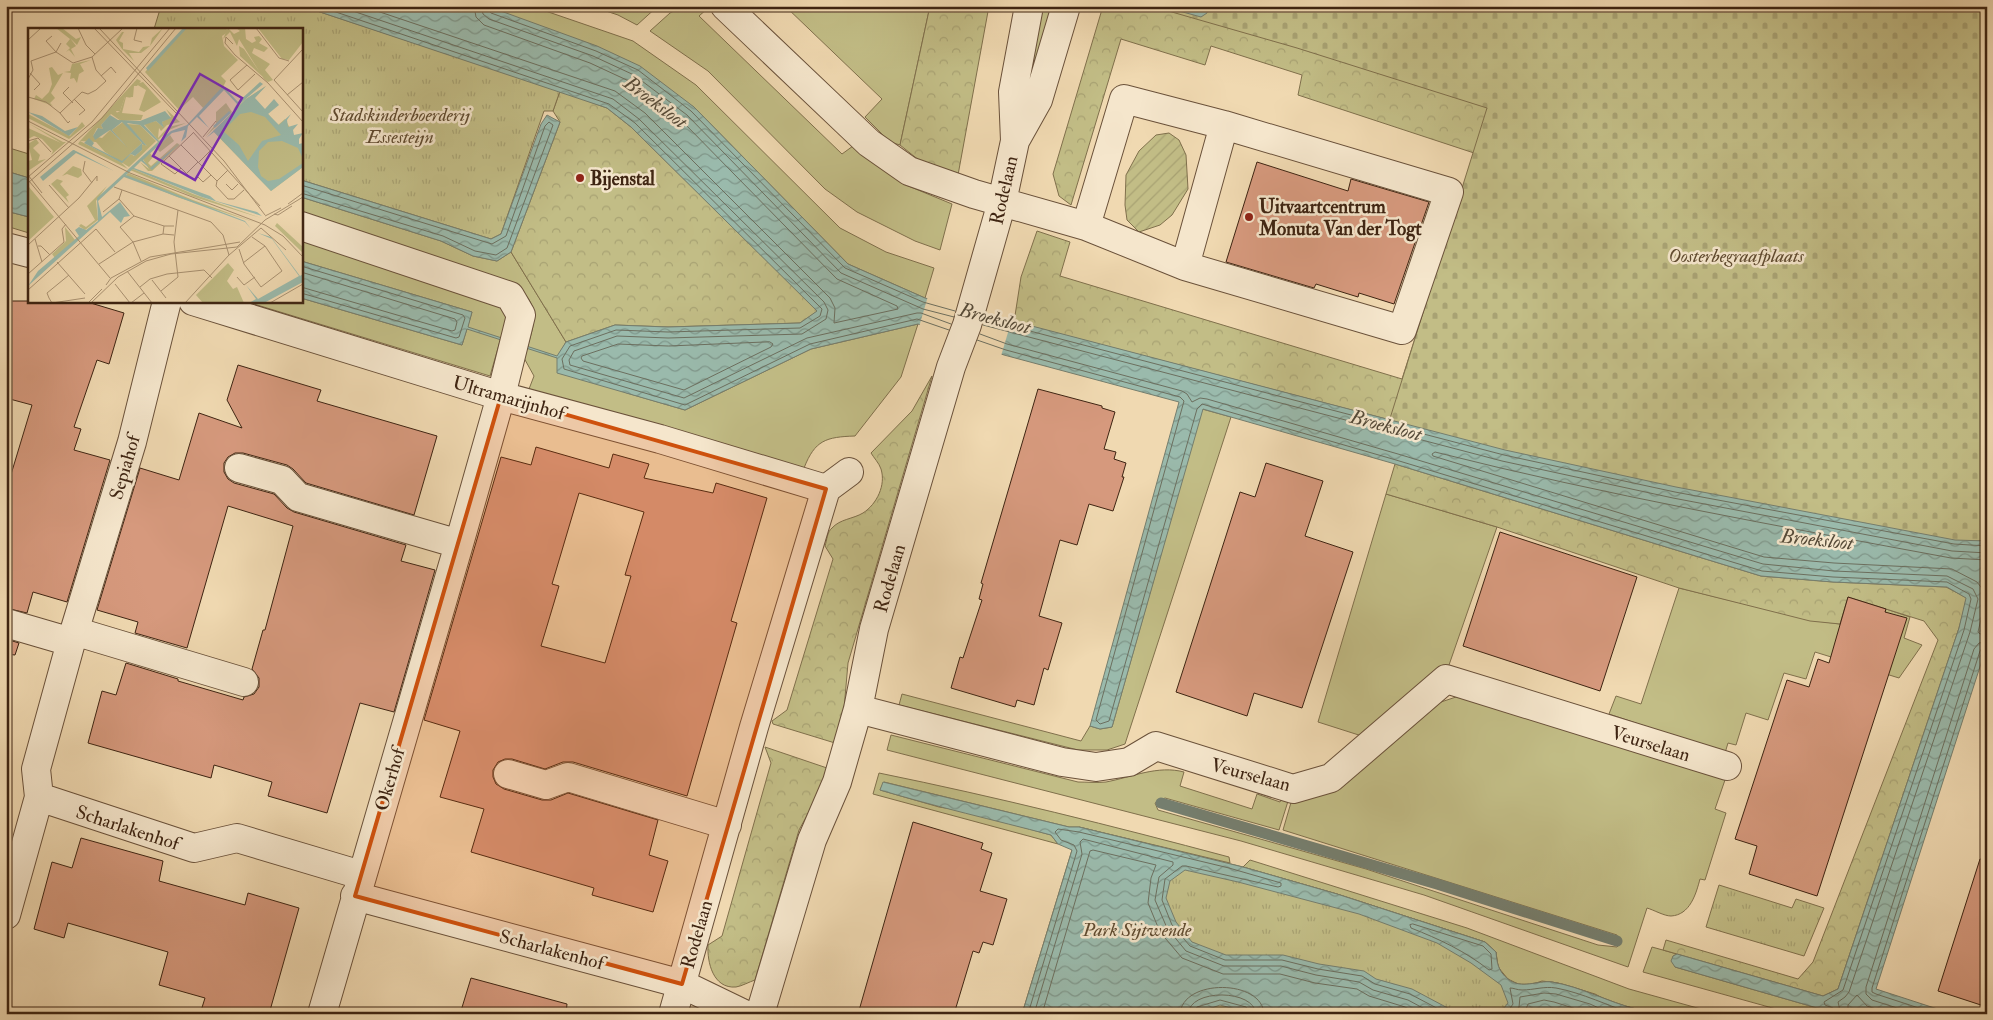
<svg xmlns="http://www.w3.org/2000/svg" width="1993" height="1020" viewBox="0 0 1993 1020" font-family="'IM FELL Double Pica',serif">
	<style>
		.grass { fill: #c2bd86; stroke: #80704c }
		.forest { fill: url(#forest-crowns); stroke: #80704c }
		.cemetery { fill: url(#cemetery-stones); stroke: #80704c }
		.park { fill: url(#park-tufts); stroke: #80704c }
		.garden { fill: url(#garden-furrows); stroke: #80704c }
		.water { fill: url(#water-waves); stroke: #757e6e }
		.pier { fill: #f0d9b1 }
		.lines { fill: none; stroke-linecap: round; stroke-linejoin: round }
		.shore { stroke: #6c6f5f; stroke-width: 1 }
		.stream { stroke: #757e6e; stroke-width: 11 }
		.building { fill: #d6997d; stroke: #3e2412; fill-rule: evenodd }
		.minor-casing { stroke: #6a513a; stroke-width: 30 }
		.minor { stroke: #f5e6cc; stroke-width: 28 }
		.marked { fill: #ce510d; fill-opacity: 0.2; stroke: #ce510d; stroke-width: 4; stroke-linejoin: round }
		.poi-dot { fill: #8f2418; stroke: #f5e6cc; stroke-width: 2 }
		.labels { text-anchor: middle; stroke-width: 5; stroke-linejoin: round; paint-order: stroke }
		.park-label { font-size: 19px; font-style: italic; fill: #5f4a2f; stroke: #f5e6cc }
		.poi-label { font-size: 19px; font-weight: bold; fill: #3e2412; stroke: #f5e6cc; text-anchor: start }
		.street-label { font-size: 19px; fill: #3e2412; stroke: #f5e6cc }
		.water-label { font-size: 20px; font-style: italic; fill: #554a38; stroke: #f5e6cc }
		.inset-river { fill: none; stroke: #9abaac; stroke-width: 2.5 }
		.inset-road { fill: none; stroke: #a99171; stroke-width: 1 }
		.view { fill: #7b2cbf; fill-opacity: 0.15; stroke: #7b2cbf; stroke-width: 2.5 }
		.inset-edge { fill: none; stroke: #3e2412; stroke-width: 2.5 }
	</style>
	<defs>
		<pattern id="forest-crowns" width="20" height="18" patternUnits="userSpaceOnUse" patternTransform="scale(1.25)"><rect width="20" height="18" fill="#c2bd86"/><path d="M2 6a3 3 0 1 1 6 0M12 15a3 3 0 1 1 6 0" fill="none" stroke="#a8a273"/></pattern>
		<pattern id="cemetery-stones" width="16" height="16" patternUnits="userSpaceOnUse" patternTransform="scale(1.25)"><rect width="16" height="16" fill="#c2bd86"/><path d="M2 7V4a2 2 0 0 1 4 0v3zM10 15v-3a2 2 0 0 1 4 0v3z" fill="#a8a273"/></pattern>
		<pattern id="park-tufts" width="24" height="20" patternUnits="userSpaceOnUse" patternTransform="scale(1.25)"><rect width="24" height="20" fill="#c2bd86"/><path d="M3 7l-1-3M5 7V3M7 7l1-3M15 17l-1-3M17 17v-4M19 17l1-3" fill="none" stroke="#a8a273"/></pattern>
		<pattern id="garden-furrows" width="10" height="10" patternUnits="userSpaceOnUse" patternTransform="scale(1.25)"><rect width="10" height="10" fill="#c2bd86"/><path d="M-1 1l2-2M0 10L10 0M9 11l2-2" fill="none" stroke="#a8a273"/></pattern>
		<pattern id="water-waves" width="16" height="10" patternUnits="userSpaceOnUse" patternTransform="scale(1.25)"><rect width="16" height="10" fill="#9abaac"/><path d="M0 5q4-4 8 0t8 0" fill="none" stroke="#7f978b"/></pattern>
	</defs>
	<rect width="100%" height="100%" fill="#f0d9b1"/>
	<filter id="stains"><feTurbulence type="fractalNoise" baseFrequency=".004" numOctaves="4"/><feColorMatrix values="0 0 0 0 .2 0 0 0 0 .09 0 0 0 0 .02 0 0 0 .5 -.17"/></filter>
	<radialGradient id="worn" r=".72"><stop offset=".6" stop-color="#630" stop-opacity="0"/><stop offset="1" stop-color="#630" stop-opacity=".3"/></radialGradient>
	<!-- grass -->
	<path class="grass" d="M487,6H531L633,41L696,85L840,228L886,252L934,268L925,298L848,264L694,107Z
		M591,6H658L637,25L618,15Z
		M683,6H705L707,9L699,16L842,154L853,146L906,185L952,204L940,250L915,241L857,212L825,189L708,71L650,31L670,13Z
		M785,6H930L900,145L890,142L865,117L882,99Z
		M1041,6H1056L1025,94Z
		M6,147L29,154V178L6,171Z
		M301,197L441,241L473,256L497,261L511,252L566,342L557,358L627,393L685,410L811,349L918,324L901,377L855,436C826,437 815,440 804,468L529,389L534,376L524,358C532,329 545,306 515,286L301,218Z
		M6,211L29,217V233L6,226Z
		M301,239L506,308V320L490,376L244,301H301V298L462,345L472,312L301,261Z
		M1202,409L1231,417L1125,744L1107,750H1078L899,705L902,694L1081,741L1090,726L1100,729L1112,727Z
		M1386,494L1497,527L1449,665L1365,737L1318,722Z
		M1679,588L1810,620L1840,624L1878,636L1886,609L1910,617L1904,638L1922,645L1899,678L1815,652L1806,679L1784,673L1768,720L1746,713L1736,745L1728,743L1725,753L1609,714L1616,696L1641,704Z
		M1468,693L1726,777L1715,809L1726,813L1705,880L1700,879C1696,894 1690,915 1671,916C1664,916 1654,910 1647,908L1628,967L1424,895L1241,841L887,750L891,735L1078,782C1087,782 1097,783 1106,782C1132,777 1158,765 1184,772L1180,786L1252,809L1257,794L1280,802L1283,796L1289,798L1279,830L1165,798L1155,803L1158,810L1366,869L1598,945L1617,947L1619,945L1617,935L1283,830L1292,799L1435,704Z
		M879,773C997,797 1113,826 1229,857L1230,863L1079,827H1069L884,782L880,790L939,807L964,811L1051,835L1058,844L873,794Z
		M1250,860L1467,928L1629,989L1719,1014H1678L1639,1010L1608,1001L1595,994L1558,983L1542,981L1533,984L1520,985L1508,979L1498,967L1496,952L1485,942L1337,894L1243,867Z
		M1652,947L1677,954L1673,956L1675,967L1838,1014H1794L1643,972Z"/>
	<!-- forest -->
	<path class="forest" d="M930,6H989L958,175L920,161L900,145Z
		M1103,6H1161L1506,110L1987,518V541L1955,540L1505,450L1014,322L1021,277L1037,231L1070,242L1060,276L1402,379L1474,153L1298,95L1302,75L1211,46L1205,65L1121,39L1071,205L1059,196L1053,174Z
		M560,91L607,108L631,127L818,311L800,323L668,327L615,325L566,342L511,252L560,122L553,111Z
		M932,376L848,663L844,709L835,743L773,724L772,721L787,710L833,559L825,546C827,540 827,532 832,528C840,519 853,519 863,513C877,504 886,485 881,469C879,463 874,458 871,453L912,411Z
		M1395,464L1761,576L1833,582L1946,587L1967,598L1959,628L1838,989L1823,996L1663,950L1666,940L1798,979L1813,962L1938,640L1924,621L1848,597L1840,624L1810,621L1679,588L1497,527L1386,494Z
		M765,747L827,768L821,790L799,830L755,980C749,982 742,986 736,987C713,989 707,962 708,945L722,936L771,763Z"/>
	<!-- cemetery -->
	<path class="cemetery" d="M1151,6H1987V540L1901,549L1387,428L1487,108L1297,48Z"/>
	<!-- park -->
	<path class="park" d="M161,6H302L560,91L553,111H544L501,234L491,239L301,180V29H154Z
		M1079,827L1243,867L1337,894L1485,942L1496,952C1497,963 1498,971 1508,979C1522,990 1537,980 1552,982C1582,987 1608,1002 1636,1009C1650,1013 1665,1011 1678,1014H1022Z
		M1719,885L1792,908L1796,899L1824,908L1804,956L1706,927Z"/>
	<!-- garden -->
	<path class="garden" d="M1169,133L1179,140L1186,155L1188,189L1172,215L1160,225L1139,232L1127,220L1125,205L1126,175L1139,151L1156,135Z"/>
	<!-- water -->
	<path class="water" d="M302,6H487L597,46L640,66L694,107L848,264L925,298L1505,450L1676,487L1955,540L1987,541V645L1876,989L1953,1014H1838L1675,967L1671,961L1673,956L1677,954L1823,996L1838,989L1959,628L1966,598L1947,587L1833,582L1761,576L1395,464L1203,409L1112,727L1100,729L1090,726L1179,402L1004,355L918,324L811,349L685,410L557,373V358L467,329L462,345L301,298V261L472,312L468,327L557,356L566,342L615,325L668,327L800,323L817,311L631,127L607,108Z
		M1161,6H1209L1207,13L1201,17Z
		M547,115L560,122L511,252L497,261L473,256L441,241L301,197V180L491,239L501,234L541,124Z
		M6,171L29,178V217L6,211Z
		M883,782L1069,827H1079L1243,867L1337,894L1485,942L1496,952C1497,963 1498,971 1508,979C1522,990 1537,980 1552,982C1582,987 1608,1002 1636,1009C1650,1013 1665,1011 1678,1014H1499L1508,1003L1501,985L1471,963L1437,943L1359,914L1238,882L1185,870L1170,881L1166,898L1176,922L1192,942L1226,955H1283L1319,964L1364,971L1376,979L1412,989L1459,1014H1253L1220,1005L1195,1014H1022L1072,850L1058,844L1051,835C994,820 937,807 880,790Z"/>
	<!-- pier -->
	<path class="pier" d="M928,296L1012,319L1001,356L919,327Z"/>
	<g class="lines">
		<!-- shore -->
		<path class="shore" d="M318,6L609,104L635,123L822,309L820,316L800,328L668,332L616,330L570,346L562,359L564,369L685,405L810,344L917,319L949,330
			M338,6L613,99L639,119L824,302L828,310L826,319L802,334L668,338L617,336L574,351L569,360L570,365L684,398L807,338L917,313H921L951,324
			M362,6L615,91L645,113L830,298L835,308L834,323L898,309L897,306L837,279L682,121L631,82L590,63L484,25L476,17L474,6
			M481,6L483,14L489,19L593,56L634,75L687,115L841,273L923,309L954,317
			M488,6V10L491,13L596,51L638,70L691,111L845,268L923,302L955,311
			M301,185L492,244L506,236L545,126L549,122L553,125L507,248L496,255L475,251L443,236L301,193
			M301,266L463,315L465,318L459,337L456,338L301,293
			M301,272L455,319L457,322L455,330L452,331L301,287
			M984,319L1504,455L1675,492L1954,544L1987,546
			M983,325L1502,461L1673,498L1952,551L1987,553
			M980,334L1007,344L1182,391L1187,394L1192,402L1200,398L1207,399L1398,454L1763,564L1834,571L1947,576L1973,589L1978,599L1970,632L1849,992L1845,997L1838,1002L1841,1014
			M977,340L1006,350L1180,397L1184,401L1096,720L1100,724L1109,721L1197,409L1202,404L1396,460L1762,571L1833,577L1947,582L1969,594L1971,599L1964,630L1843,990L1824,1002L1825,1005L1833,1008L1835,1014
			M770,342L773,344L771,347L684,390L583,361L581,358L582,356L618,344L668,346Z
			M1987,560L1951,558C1778,526 1605,495 1435,452L1432,454L1433,456L1764,557L1834,563L1952,569L1977,582L1984,591L1985,602L1978,632L1980,634L1987,633
			M1413,924L1483,946L1491,954L1492,969L1489,970C1465,951 1439,939 1411,928L1410,925Z
			M1028,1014L1077,851L1074,845L1061,840L1055,832L1058,829L1079,832L1229,868L1281,883V886L1278,887L1186,866H1182L1165,879L1162,900L1172,925L1190,946L1225,960H1282L1318,969L1362,976L1375,984L1410,994L1448,1014
			M1034,1014L1082,854L1080,842L1083,839L1173,862V865L1159,877L1155,900L1167,928L1186,951L1224,966H1281L1316,975L1359,982L1373,990L1408,1000L1434,1014
			M1042,1014L1090,851L1093,850L1156,865L1151,878L1148,903L1160,932L1182,958L1223,974H1280L1315,983L1357,989L1369,996L1405,1007L1418,1014
			M1180,1014C1182,978 1263,979 1264,1014
			M1188,1014C1189,988 1255,989 1256,1014
			M1194,1014L1197,1007L1220,1000L1246,1007L1250,1014
			M1506,1014L1513,1004L1510,988C1514,988 1517,990 1522,990C1534,990 1544,986 1556,988C1583,993 1608,1006 1634,1014
			M1514,1014L1519,1007L1520,997L1544,993L1556,994L1590,1004L1612,1014
			M1524,1014L1528,1004L1544,1000L1554,1002L1592,1014
			M1848,1014V1005L1857,995L1867,1006L1891,1014
			M1916,1014L1872,1000L1866,994V987L1974,649L1979,643L1987,641
			M1937,1014L1876,994L1872,992V988L1980,651L1982,648L1987,647"/>
		<!-- stream -->
		<path class="stream" d="M1161,803L1437,884L1617,941"/>
	</g>
	<!-- building -->
	<path class="building" d="M1257,162L1348,191L1351,179L1429,202L1394,304L1359,293L1358,297L1316,284L1314,288L1226,262Z
		M6,301H84L124,313L109,364L97,360L74,427L81,429L74,450L110,460L67,602L33,592L27,613L6,608V491L32,405L6,398Z
		M238,365L321,390L317,401L437,436L414,515L306,483L293,469L287,465L243,453H235L228,457L224,463V472L228,479L234,483L274,494L287,508L294,512L406,545L401,561L435,570L394,712L360,703L327,813L268,796L272,782L214,765L211,778L88,743L102,691L116,695L126,663L178,679V681L243,700L244,697L254,694L259,687V678L252,669L263,630H265L293,526L228,506L187,648L135,633L138,622L97,610L140,468L179,480L199,413L242,428L227,400Z
		M1038,389L1102,406V408L1115,412L1104,449L1116,452L1114,459L1126,463L1122,477H1124L1113,511L1089,504L1077,545L1060,540L1039,616L1062,623L1048,670L1044,668L1034,705L1017,700L1015,707L951,688L960,657L963,658L982,600L979,599L983,584L981,583Z
		M536,447L609,468L613,454L649,464L644,478L713,493L716,483L767,498L731,621L737,623L687,796L573,762H563L545,769L512,759H505L498,762L493,770V777L496,784L504,789L542,800H551L568,793L658,820L649,855L668,861L653,912L592,895L594,888L471,852L484,809L440,797L460,731L424,720L501,457L531,465ZM579,493L644,512L625,575L631,576L605,663L541,646L559,586L552,584Z
		M1266,463L1323,481L1305,536L1353,552L1302,708L1254,693L1247,716L1176,692L1240,492L1255,497Z
		M1500,532L1637,577L1600,691L1463,646Z
		M1848,597L1886,609L1885,612L1907,618L1817,896L1749,874L1757,846L1735,839L1787,680L1809,687L1818,659L1829,663Z
		M6,639L19,643L15,655L6,654Z
		M913,822L983,843L981,849L992,853L980,891L1007,899L993,945L983,942L979,953L973,951L954,1014H858Z
		M81,838L163,861L159,881L245,905L248,893L299,908L269,1014H200L205,998L159,985L168,952L68,923L64,938L34,929L52,862L72,868Z
		M1980,859L1987,860V1007L1938,991Z
		M471,978L567,1004L566,1014H460Z"/>
	<g class="lines">
		<!-- minor casing -->
		<g class="minor-casing">
			<path id="minor" d="M725,6L869,143L909,171L974,194L1086,226L1185,266L1224,125L1124,99L1086,226
				M1015,141L1038,100L1066,6
				M301,226L510,296L521,315L501,396L459,544L322,1014
				M6,247L29,253
				M1185,266L1402,330L1449,192L1224,125
				M193,301L501,396L660,439L826,489
				M239,468L282,480L298,497L459,544
				M6,623L71,642
				M74,631L244,682
				M858,709L1062,762L1096,767L1129,762L1156,746L1293,789L1331,778L1446,679L1727,766
				M508,774L546,785L568,777L727,825
				M39,797L194,848L237,838L361,875
				M355,896L682,984L744,1014
				M6,915L39,797L36,769L71,642L132,442L167,301
				M673,1014L754,727L826,489L849,472
				M760,1014L812,840L837,782L858,709L874,629L951,367L967,325L1002,202L1015,141L1013,92L1029,6"/>
		</g>
		<!-- minor -->
		<use href="#minor" class="minor"/>
	</g>
	<!-- marked area -->
	<path class="marked" d="M501,396L826,489L682,984L355,896Z"/>
	<!-- markers -->
	<g class="poi-dot">
		<circle cx="580" cy="178" r="5"/>
		<circle cx="1249" cy="217" r="5"/>
	</g>
	<g class="labels">
		<!-- park labels -->
		<g class="park-label">
			<text x="400" y="121">Stadskinderboerderij<tspan x="400" dy="22">Essesteijn</tspan></text>
			<text x="1736" y="262">Oosterbegraafplaats</text>
			<text x="1137" y="936">Park Sijtwende</text>
		</g>
		<!-- poi labels -->
		<g class="poi-label">
			<text x="590" y="185">Bijenstal</text>
			<text x="1259" y="213">Uitvaartcentrum<tspan x="1259" dy="22">Monuta Van der Togt</tspan></text>
		</g>
		<!-- street labels -->
		<g class="street-label">
			<text transform="translate(1003 190) rotate(-77)" y="7">Rodelaan</text>
			<text transform="translate(509 397) rotate(16)" y="7">Ultramarijnhof</text>
			<text transform="translate(124 467) rotate(-74)" y="7">Sepiahof</text>
			<text transform="translate(889 578) rotate(-74)" y="7">Rodelaan</text>
			<text transform="translate(1651 743) rotate(17)" y="7">Veurselaan</text>
			<text transform="translate(1251 774) rotate(15)" y="7">Veurselaan</text>
			<text transform="translate(389 779) rotate(-74)" y="7">Okerhof</text>
			<text transform="translate(128 827) rotate(18)" y="7">Scharlakenhof</text>
			<text transform="translate(696 934) rotate(-74)" y="7">Rodelaan</text>
			<text transform="translate(552 949) rotate(15)" y="7">Scharlakenhof</text>
		</g>
		<!-- water labels -->
		<g class="water-label">
			<text transform="translate(656 102) rotate(37)" y="7">Broeksloot</text>
			<text transform="translate(995 318) rotate(15)" y="7">Broeksloot</text>
			<text transform="translate(1386 425) rotate(15)" y="7">Broeksloot</text>
			<text transform="translate(1817 539) rotate(6)" y="7">Broeksloot</text>
		</g>
	</g>
	<!-- overview -->
	<g transform="translate(28 28)">
		<rect width="275" height="275" fill="#f0d9b1"/>
		<path d="M200,0L206,6L212,3L208,0H217L218,11L224,15L228,13L226,9L231,8L234,11L231,15L240,20L236,24L226,20L224,25L242,36L237,42L245,52L240,54L236,51L211,11L209,18L202,4L195,11ZM230,0H275V14L261,32L254,31ZM211,18L216,21L235,49L212,28ZM63,32L52,36L56,43L51,46L49,55L46,50L42,51L43,45L36,44L42,43L44,36ZM24,39L30,47L35,45L23,65L27,70L22,75L25,78L6,71L8,67L14,71L21,64L24,56L21,40ZM109,51L113,53L109,58H106L105,69H97L92,83H88L93,93L83,86L73,97L75,101L69,100L65,108L74,110L82,102L98,118L84,102L95,94L114,115L104,124L96,132L103,126L106,128L108,127L114,122L113,121L107,127L105,125L115,116L119,118L99,96L112,97L128,113L101,139L77,124L68,114L52,113ZM198,75L204,84L177,109L188,96V84ZM138,81L152,94L139,97L133,103L131,100L130,110L140,99L158,95L141,102L130,112L116,96L128,93L135,99L134,94L143,89ZM0,86L42,108L54,94L57,98L41,111L0,90ZM0,95L35,114H38L23,127L25,123L14,111L6,108L0,111V100L33,115ZM149,115L152,117L124,143H120L112,134L121,141L115,131L122,125L125,129L120,135L123,138ZM45,138L53,141L54,147L50,150L39,146L34,148ZM29,151L35,153L32,156L41,167L38,169L41,175L23,156ZM79,158L68,173L70,192L57,202L51,198L53,196L58,199L67,192L59,178ZM1,159L26,189L0,213V160ZM37,199L47,212L27,230L24,226L38,213Z" fill="#c2bd86"/>
		<path d="M28,0H34L48,11L53,9L49,17L42,10L48,18L43,21L47,29L41,22L38,24L42,20L38,16L42,11ZM135,0L122,18L113,25H101L106,33L94,21L88,12L94,4H96L91,13L95,15V21L111,24L115,19L122,18L124,10ZM115,54L133,74L116,84L111,82L118,62L108,56ZM99,68L104,70L98,69L94,85L115,87L113,92L93,93L88,85L92,83L97,69ZM8,111L11,115L5,120L12,127L10,133L18,131L0,143V133L4,132L0,116ZM52,113L93,134L100,141L50,116ZM105,141L165,166L233,190L166,169L102,142ZM100,145L165,172L229,195L149,169L98,148ZM249,195L275,219V225L247,198Z" fill="#c2bd86"/>
		<path d="M157,0H198L200,4L194,8L196,18L210,32L193,48L198,53L193,63L176,81L165,69L151,82L117,44Z" fill="#c2bd86"/>
		<path d="M238,58L226,70L250,97L257,91L275,124V139L243,163L185,103L218,71ZM142,107L146,113L132,124L128,120ZM200,235L206,242L199,253L205,261L209,259L216,275H175L168,267Z" fill="#c2bd86"/>
		<path d="M155,0H159L120,43L118,40ZM232,54L235,56L205,82L209,76L196,62L171,88L181,100L169,89L160,98L158,109L124,142L113,133L106,140L182,168L188,173L229,184L234,188L174,169L105,141L98,147L217,193L223,201L217,194L96,149L70,173L74,189L92,174L102,188L96,189L93,195L82,184L0,258L10,243L51,208L47,202L51,199L58,202L70,193L69,170L130,114L112,97L99,95L119,118L114,116V122L107,128L103,126L94,135L56,115L61,110L66,115L64,118L94,133L114,115L94,94L84,102L100,120L82,102L67,112L65,108L70,100L75,101L73,97L82,87L90,92L112,93L137,83L143,90L134,94L136,100L128,93L116,97L131,113L143,103L159,97L195,58L210,74ZM157,102L153,114L122,140L115,132L144,105ZM238,58L227,70L237,81L246,71L251,77L240,86L251,97L263,86L259,92L260,99L270,96L265,102L266,107L275,105L271,111V116L275,115V131L270,120L254,113L240,114L231,123L230,139L233,148L240,153L251,151L275,135V139L243,163L186,104L178,110L218,71ZM223,84L237,89L253,107L234,113L220,133L211,117L195,103L212,86ZM0,84L14,88L37,103L50,99L41,108ZM45,122H46L86,143L48,125L15,153L12,149ZM230,205L243,209L272,248L275,246V254L236,275H221L228,271L218,257L230,271L271,248L244,211Z" fill="#9abaac" fill-rule="evenodd"/>
		<path class="inset-river" d="M186,99L202,84"/>
		<path class="inset-road" d="M50,0L58,17L67,26M66,0L148,85M71,0L196,133L237,187M109,0L106,12L114,14M228,0L251,30L261,33M24,8L18,13L28,24L33,15M0,12L13,0M205,16L198,9L197,15L207,27L240,55L275,94M275,21L246,52L275,84M219,37L202,52L210,62L227,46M2,45L12,56L6,62M73,48L83,39L88,45M0,51L5,42L3,33L28,24L45,35L64,29M41,59L35,65L45,75M259,67L275,54M0,69L18,74L32,85L54,64L60,66L68,62L78,53L68,42L64,29L95,0M46,71L57,82L51,87M32,85L40,95L42,93M0,93L102,145L237,197L255,208L275,229M165,104L232,178M175,109L188,93M0,113L10,110L23,124M153,117L189,153L188,158L200,171H206L216,162M141,128L165,152L170,149L175,154L183,147M57,133L55,143L64,155M170,135L182,123M153,140L147,146L133,136L165,105M159,145L170,134M0,147L14,165M0,149L64,94L142,0M1,153L82,250M189,153L200,142M0,155L74,90L148,0M198,156L204,162L210,156M21,157L41,180M86,159L183,194L195,207L201,227M91,171L106,188L92,199L105,214L113,233M260,176L275,165M75,184L91,171L94,162M246,186L250,187L264,178M106,188L136,198M237,188L253,180M146,207L135,206L136,198H146M7,211L14,234M0,217L51,170L69,148V153M10,218H13L22,227M211,221L216,236L233,259L254,243L237,218L224,209M29,234L57,266M215,235L237,218M71,236L105,214L135,206M99,243L124,275M0,246L36,214L34,201L38,196M209,249L216,257L227,249M124,252L138,270M87,256L102,275M78,257L83,250L122,229L212,214M112,259L122,251L139,246L176,242L184,250M0,262L68,201L87,224M133,263L150,249L146,214L150,182M21,270L24,275L57,270M21,270L19,265L41,247M60,275L74,261M63,275L90,249L118,233L143,226L209,219L237,192L275,169M103,275L116,265M157,275L201,227L233,200L258,222M242,275L275,256"/>
		<path class="view" d="M172,46L214,70L167,152L125,128Z"/>
		<rect width="275" height="275" class="inset-edge"/>
	</g>
	<!-- margin -->
	<rect width="1993" height="1020" fill="none" stroke="#f0d9b1" stroke-width="25"/>
	<rect x="8" y="8" width="1978" height="1005" fill="none" stroke="#3e2412" stroke-width="2.5"/>
	<rect x="12" y="12" width="1968" height="995" fill="none" stroke="#3e2412"/>
	<rect width="100%" height="100%" filter="url(#stains)"/>
	<rect width="100%" height="100%" fill="url(#worn)"/>
</svg>
